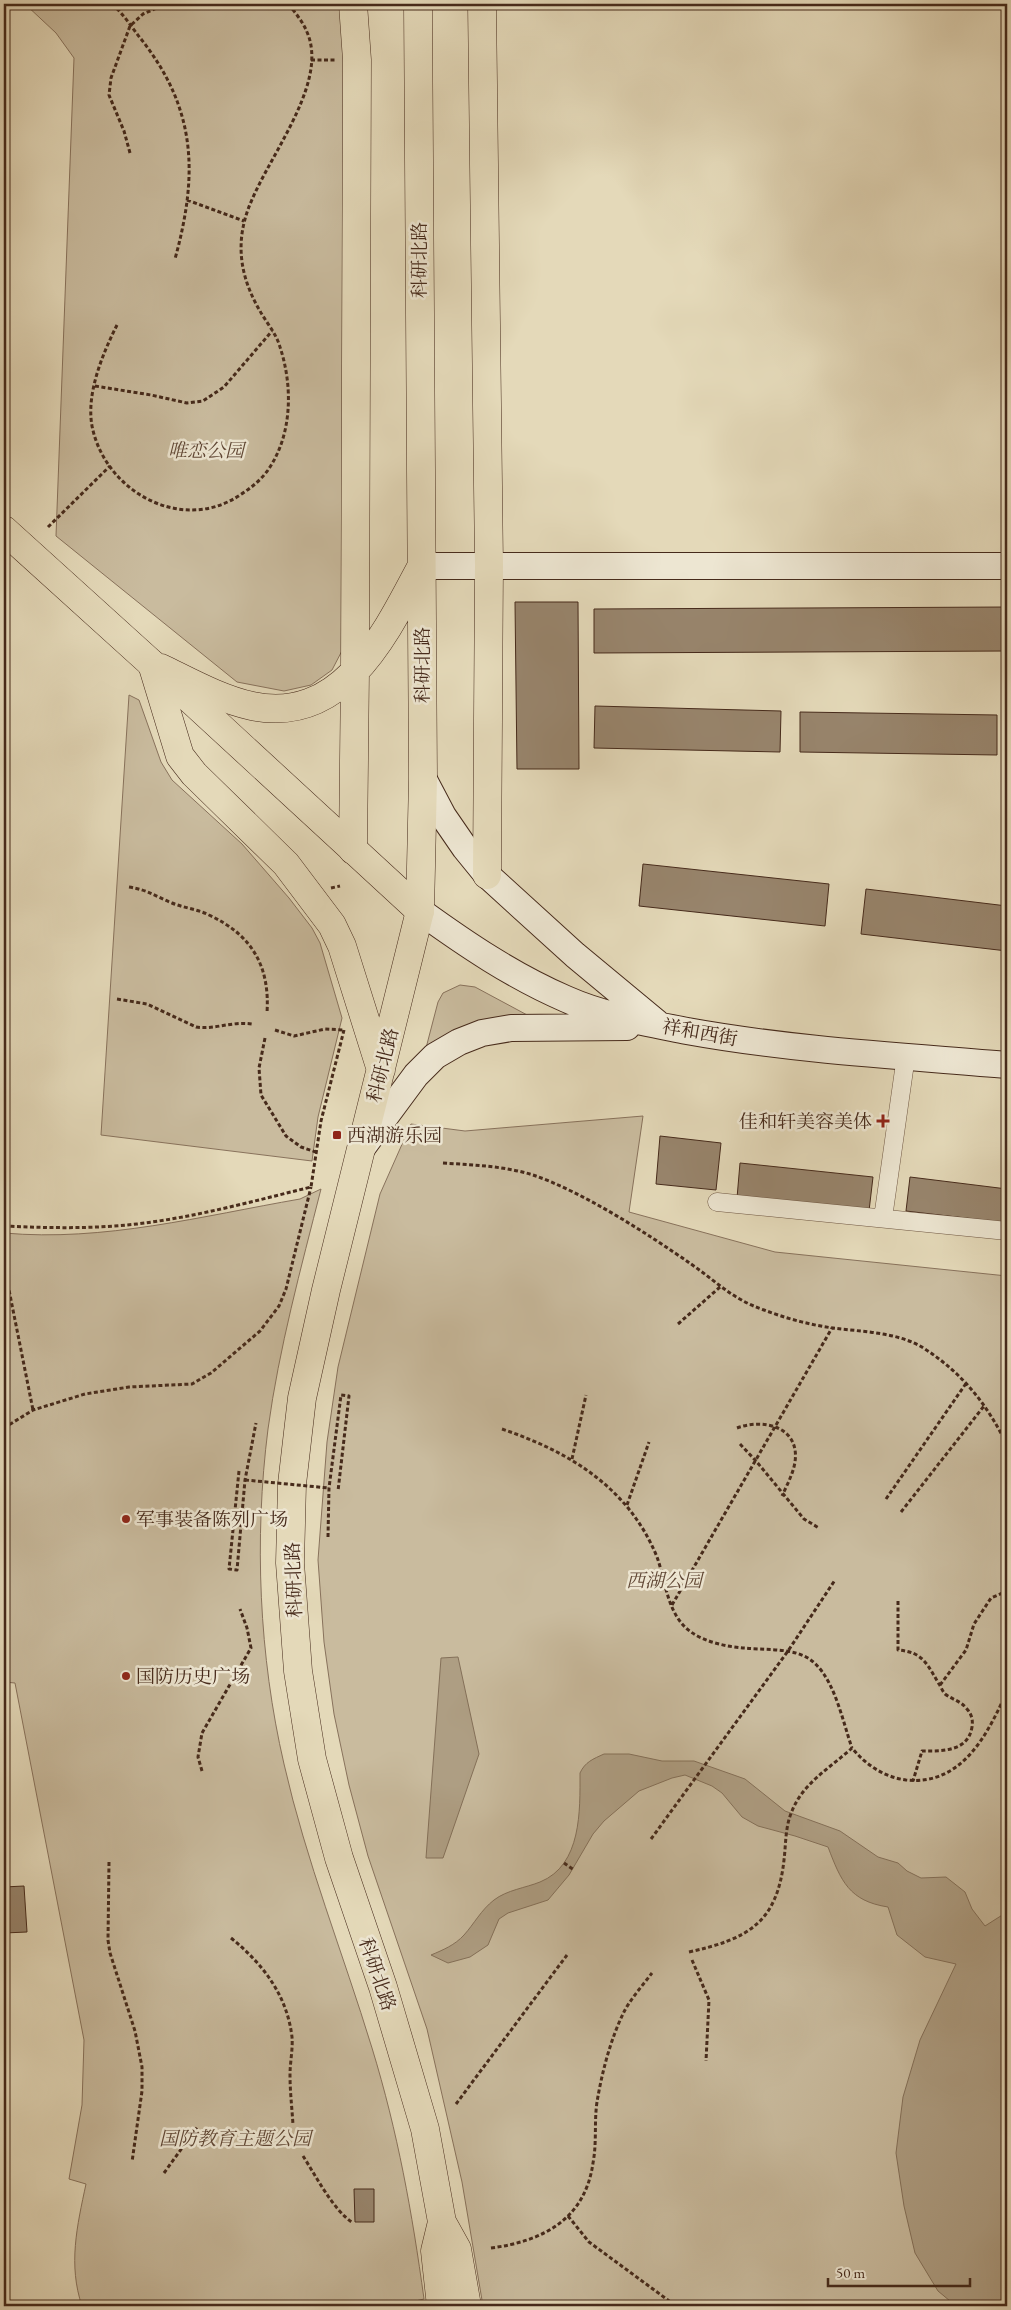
<svg xmlns="http://www.w3.org/2000/svg" width="1011" height="2310" viewBox="0 0 1011 2310" font-family="'EB Garamond','Noto Serif SC',serif">
	<style>
		.green { fill: #c9bb9e; stroke: #88725c }
		.water { fill: #ae9e83; stroke: #847059 }
		.building { fill: #98856d; stroke: #462a1b }
		.lines { fill: none; stroke-linecap: round; stroke-linejoin: round }
		.street-casing { stroke: #6e5642; stroke-width: 19 }
		.secondary-casing { stroke: #462a1b; stroke-width: 28 }
		.primary-casing { stroke: #462a1b; stroke-width: 29 }
		.highway-casing { stroke: #462a1b; stroke-width: 29 }
		.path { stroke: #462a1b; stroke-width: 3; stroke-dasharray: 4 2.5; stroke-linecap: butt }
		.street { stroke: #ede6d2; stroke-width: 18 }
		.secondary { stroke: #ede6d2; stroke-width: 26 }
		.primary { stroke: #e4d9b9; stroke-width: 28 }
		.highway { stroke: #e4d9b9; stroke-width: 28 }
		.path-bridge { stroke: #462a1b; stroke-width: 3; stroke-dasharray: 4 2.5; stroke-linecap: butt }
		.poi-dot { fill: #8f2418; stroke: #ede6d2; stroke-width: 2 }
		.labels { text-anchor: middle; stroke-width: 5; stroke-linejoin: round; paint-order: stroke }
		.street-label { font-size: 19px; fill: #462a1b; stroke: #ede6d2 }
		.park-label { font-size: 19px; font-style: italic; fill: #604735; stroke: #ede6d2 }
		.poi-label { font-size: 19px; fill: #462a1b; stroke: #ede6d2; text-anchor: start }
	</style>
	<rect width="100%" height="100%" fill="#e4d9b9"/>
	<filter id="stains"><feTurbulence type="fractalNoise" baseFrequency=".004" numOctaves="4"/><feColorMatrix values="0 0 0 0 .2 0 0 0 0 .09 0 0 0 0 .02 0 0 0 .5 -.17"/></filter>
	<radialGradient id="worn" r=".72"><stop offset=".6" stop-color="#630" stop-opacity="0"/><stop offset="1" stop-color="#630" stop-opacity=".3"/></radialGradient>
	<!-- green -->
	<path class="green" d="M25,4H348L346,643L332,670L311,685L284,691L237,682L56,536L74,58L56,33Z
		M129,695L139,700L161,762L172,780L242,844L289,898L312,928L320,943L342,1018L318,1117L312,1161L101,1135Z
		M460,985L475,987L529,1016C481,1017 466,1022 426,1048L438,1002L443,993Z
		M643,1116L629,1212L775,1252L1007,1276V2306H483L462,2182L427,2029L368,1856L349,1785L334,1714L324,1642L318,1560L327,1442L338,1367L380,1194L411,1124L465,1131Z
		M321,1189C301,1268 279,1348 268,1429C254,1539 259,1656 284,1764C306,1861 343,1953 372,2048C398,2133 412,2212 424,2299L394,2306H82C68,2265 77,2226 86,2184L69,2179L82,2105L84,2040L15,1683L4,1682V1233C104,1242 202,1216 300,1199Z"/>
	<!-- water -->
	<path class="water" d="M458,1657L479,1754L443,1858H426L441,1658Z
		M604,1754H629L662,1761H694L745,1779L785,1811L840,1831L878,1857L898,1863L907,1871L921,1878L946,1877L965,1892L972,1909L985,1926L1007,1912V2306H956L938,2291L915,2253L904,2206L896,2153L903,2097L920,2040L956,1964L925,1957L897,1935L888,1907C849,1901 841,1881 828,1847L795,1836L758,1826L742,1817L722,1793L712,1786L685,1775L672,1778L639,1791L604,1821L593,1834L569,1875L548,1900L508,1913L499,1919L488,1945L470,1957L448,1963L431,1955C443,1950 455,1945 464,1935C474,1924 481,1910 494,1900C507,1890 525,1888 540,1882C582,1865 580,1810 580,1773C585,1762 593,1759 604,1754Z"/>
	<!-- building -->
	<path class="building" d="M515,602H578L579,769H517Z
		M1007,607V651L594,653V609Z
		M595,706L781,711L780,752L594,748Z
		M800,712L997,715V755L800,752Z
		M643,864L829,884L825,926L639,906Z
		M866,889L1007,906V951L861,934Z
		M660,1136L721,1143L716,1190L656,1184Z
		M740,1163L873,1177L869,1211L737,1198Z
		M910,1177L1007,1189V1223L906,1211Z
		M24,1886L27,1932L4,1933V1887Z
		M4,2069H5V2112H4Z
		M354,2189H374V2222H355Z"/>
	<g class="lines">
		<!-- street casing -->
		<g class="street-casing">
			<path id="street" d="M717,1202L1007,1231
				M883,1218L906,1056"/>
		</g>
		<!-- secondary casing -->
		<g class="secondary-casing">
			<path id="secondary" d="M422,566H1007
				M423,778L443,816L465,848L487,875L575,955L657,1023
				M420,911C467,945 513,976 566,999C604,1016 647,1023 687,1031C792,1050 901,1056 1007,1065
				M362,1148L416,1075L435,1056L459,1042L482,1033L511,1028L627,1027"/>
		</g>
		<!-- primary casing -->
		<g class="primary-casing">
			<path id="primary" d="M353,4L357,60L355,671L353,850
				M418,4L423,778L420,911L326,1290L302,1398L292,1484L290,1563L298,1671L312,1759L339,1858L383,1987L425,2129L442,2222L457,2249L467,2306
				M482,4L489,565L487,875
				M152,664L180,756L194,774L286,864L332,925L342,946L381,1070
				M161,668C190,682 220,699 252,706C342,725 385,635 420,569
				M441,2306L435,2251L442,2222"/>
		</g>
		<!-- highway casing -->
		<g class="highway-casing">
			<path id="highway" d="M4,530L152,664L420,911"/>
		</g>
		<!-- path -->
		<path class="path" d="M112,4C123,13 132,28 141,39C197,110 198,175 175,259
			M311,60H336
			M130,153L124,131L109,95L111,78L130,26L143,14L166,4
			M187,200L244,221
			M117,325C103,353 86,393 92,426C105,492 182,534 240,495C251,488 261,480 268,470C293,434 293,384 279,344C275,332 266,322 260,311C243,282 236,252 245,219C259,166 331,87 307,32C303,22 295,12 288,4
			M95,386L151,395L187,403L203,401L224,387L272,331
			M48,527L110,466
			M129,887C148,890 155,896 172,903C184,908 197,909 209,915C252,935 270,966 267,1013
			M331,888L340,886
			M117,999L147,1004L196,1027C214,1030 232,1021 252,1024
			M275,1030L294,1036L325,1029L344,1030
			M265,1038L259,1068L261,1095L286,1136L301,1147L316,1152
			M443,1163C474,1165 504,1166 533,1175C583,1192 648,1234 691,1264C717,1282 732,1299 764,1310C785,1318 810,1325 833,1328C863,1332 899,1332 925,1349C963,1374 987,1404 1007,1445
			M4,1226C48,1228 92,1229 137,1224C196,1217 254,1201 311,1187L321,1121L344,1030
			M4,1265L33,1410
			M678,1324L720,1287
			M4,1428L33,1410L85,1394L129,1387L192,1384L211,1373L260,1331L279,1306L286,1289L311,1187
			M737,1428C764,1418 800,1427 795,1462C793,1474 787,1485 782,1496
			M502,1429C570,1452 629,1488 657,1557C666,1582 667,1615 691,1632C705,1642 727,1647 745,1648C763,1650 787,1648 804,1656C833,1669 842,1720 852,1748
			M740,1444L756,1461L804,1519L819,1528
			M572,1459L586,1395
			M239,1471L229,1569L237,1570L245,1480L256,1423
			M886,1499L967,1382
			M627,1505L649,1442
			M901,1512L984,1406
			M328,1537L329,1488L341,1395L349,1396L338,1491
			M898,1601V1650C923,1652 927,1664 939,1684C941,1687 943,1692 945,1694C953,1700 961,1701 967,1709C972,1715 973,1720 972,1727C968,1752 942,1751 922,1751L913,1781
			M672,1605L832,1328
			M940,1685L966,1650L974,1624L991,1598L1007,1591
			M202,1771L198,1757L202,1733L251,1648L247,1628L240,1609
			M651,1839L788,1651L835,1580
			M109,1862L108,1940L110,1953L135,2031L142,2067V2091L132,2162
			M564,1863L574,1870
			M231,1938C263,1964 287,1995 292,2037C293,2049 290,2062 290,2075C290,2092 292,2108 293,2125
			M689,1952C748,1939 777,1923 784,1860C786,1844 785,1827 792,1811C803,1783 830,1768 852,1748C866,1765 884,1777 906,1780C962,1786 988,1734 1007,1691
			M692,1960L709,2000L706,2061
			M456,2104L567,1955
			M303,2156C316,2176 333,2210 353,2223
			M164,2173L198,2126
			M568,2216L589,2242L676,2306
			M491,2248C544,2241 585,2219 593,2163C597,2142 594,2122 597,2102C602,2072 611,2037 625,2010C632,1997 643,1985 652,1973"/>
		<!-- street -->
		<use href="#street" class="street"/>
		<!-- secondary -->
		<use href="#secondary" class="secondary"/>
		<!-- primary -->
		<use href="#primary" class="primary"/>
		<!-- highway -->
		<use href="#highway" class="highway"/>
		<!-- path-bridge -->
		<path class="path-bridge" d="M245,1480L329,1488"/>
	</g>
	<!-- markers -->
	<g class="poi-dot">
		<path d="M880.5 1113.5h5v5h5v5h-5v5h-5v-5h-5v-5h5z"/>
		<rect x="332" y="1130" width="10" height="10" rx="2.5"/>
		<circle cx="126" cy="1519" r="5"/>
		<circle cx="126" cy="1676" r="5"/>
	</g>
	<g class="labels">
		<!-- street labels -->
		<g class="street-label">
			<text transform="translate(419 260) rotate(-90)" y="7">科研北路</text>
			<text transform="translate(422 665) rotate(-90)" y="7">科研北路</text>
			<text transform="translate(700 1032) rotate(10)" y="7">祥和西街</text>
			<text transform="translate(382 1065) rotate(-76)" y="7">科研北路</text>
			<text transform="translate(293 1580) rotate(-92)" y="7">科研北路</text>
			<text transform="translate(378 1974) rotate(71)" y="7">科研北路</text>
		</g>
		<!-- park labels -->
		<g class="park-label">
			<text x="206" y="457">唯恋公园</text>
			<text x="664" y="1587">西湖公园</text>
			<text x="235" y="2145">国防教育主题公园</text>
		</g>
		<!-- poi labels -->
		<g class="poi-label">
			<text x="872" y="1128" text-anchor="end">佳和轩美容美体</text>
			<text x="347" y="1142">西湖游乐园</text>
			<text x="136" y="1526">军事装备陈列广场</text>
			<text x="136" y="1683">国防历史广场</text>
		</g>
	</g>
	<!-- margin -->
	<rect width="1011" height="2310" fill="none" stroke="#e4d9b9" stroke-width="20"/>
	<rect x="5" y="5" width="1001" height="2300" fill="none" stroke="#462a1b" stroke-width="2.5"/>
	<rect x="10" y="10" width="991" height="2290" fill="none" stroke="#462a1b"/>
	<!-- scale -->
	<path d="M828 2278v8h142v-8" fill="none" stroke="#462a1b" stroke-width="2.5"/>
	<text x="836" y="2278" font-size="15" fill="#462a1b" stroke="#ede6d2" stroke-width="4" paint-order="stroke">50 m</text>
	<rect width="100%" height="100%" filter="url(#stains)"/>
	<rect width="100%" height="100%" fill="url(#worn)"/>
</svg>
